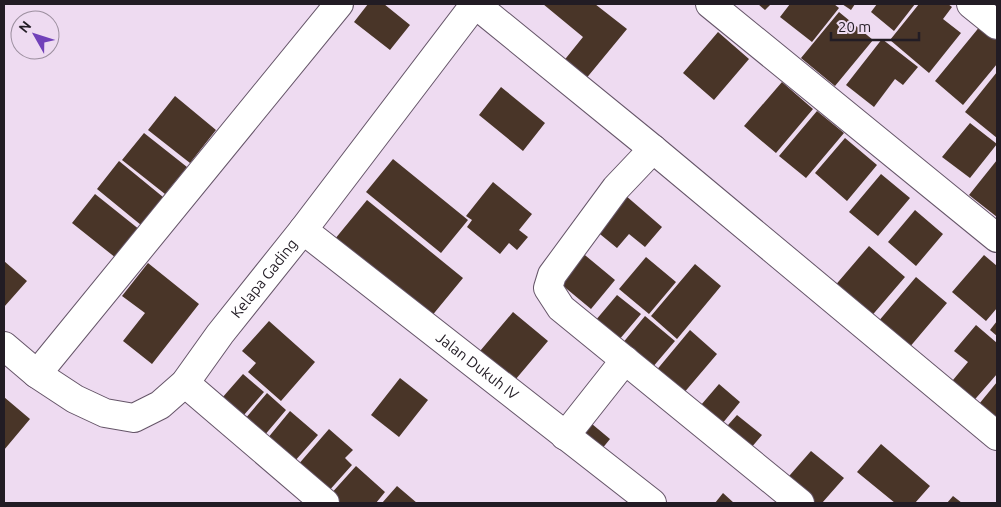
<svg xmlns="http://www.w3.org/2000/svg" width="1001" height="507" viewBox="0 0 1001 507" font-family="Ubuntu,sans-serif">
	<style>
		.building { fill: #493528 }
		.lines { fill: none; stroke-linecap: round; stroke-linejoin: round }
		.street-casing { stroke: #655568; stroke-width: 30 }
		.secondary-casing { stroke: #655568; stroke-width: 30 }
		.street { stroke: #fff; stroke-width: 28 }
		.secondary { stroke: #fff; stroke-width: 28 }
		.labels { text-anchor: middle; stroke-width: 5; stroke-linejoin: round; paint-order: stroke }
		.street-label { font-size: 15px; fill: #221c24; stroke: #eedbf1 }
	</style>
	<rect width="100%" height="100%" fill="#eedbf1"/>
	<!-- building -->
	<path class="building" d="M368,4H384L410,25L390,50L354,22Z
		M543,4H595L627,29L580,86L558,68L583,37Z
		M758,4H771L765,10Z
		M790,4H834L839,8L812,42L780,17Z
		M842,4H855L851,10Z
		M877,4H915L894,31L871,12Z
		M919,4H948L952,7L943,19L961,33L929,73L890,40Z
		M839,12L873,40L835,86L801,58Z
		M981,25L997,38V64L963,105L935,81Z
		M718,32L749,59L714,100L683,73Z
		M882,39L918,67L903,85L895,79L874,107L846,85Z
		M997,72V138L965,112Z
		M782,82L813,109L776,153L744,126Z
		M501,87L545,123L523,151L479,115Z
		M175,96L216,130L190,163L148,130Z
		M817,111L844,133L806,178L779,156Z
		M970,123L997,144L970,178L942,157Z
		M144,133L187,167L165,194L122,160Z
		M845,138L877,165L847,201L815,173Z
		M393,159L468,220L441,253L366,192Z
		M997,160V217L969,195Z
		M119,161L163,197L141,225L97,189Z
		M881,174L910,198L878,236L849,212Z
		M493,182L532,214L519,230L528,237L517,250L509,243L500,254L467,227L472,220L466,216Z
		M95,194L140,230L116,258L72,223Z
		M625,195L662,227L645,247L629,234L617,248L595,230Z
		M367,200L463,278L426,323L330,245Z
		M915,210L943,234L916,266L888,242Z
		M869,246L905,277L869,319L833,288Z
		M580,251L615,280L591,309L556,280Z
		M984,255L997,266V308L986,321L952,292Z
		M646,257L676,282L649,314L619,289Z
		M4,261L27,281L4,307Z
		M148,263L199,304L152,364L123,341L145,313L122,296Z
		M695,264L721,286L677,339L651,316Z
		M916,277L947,303L903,355L872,329Z
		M617,295L641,314L613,347L590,327Z
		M513,312L548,341L510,386L475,357Z
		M645,316L675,341L646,375L617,350Z
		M269,321L315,362L281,401L248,372L256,363L242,351Z
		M997,321V336L990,330Z
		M976,325L997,343V374L970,405L948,386L968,362L954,351Z
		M690,330L717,354L677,401L650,378Z
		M243,374L264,392L236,424L215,406Z
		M400,378L428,400L399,437L371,415Z
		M997,382V428L975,409Z
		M719,384L740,402L717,430L695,412Z
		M267,393L286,410L258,443L239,426Z
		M4,397L30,419L4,450Z
		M290,411L318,435L294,462L267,439Z
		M737,415L762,435L745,455L720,434Z
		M586,419L610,439L597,455L573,435Z
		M329,429L353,450L345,458L352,465L327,493L297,466Z
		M881,444L930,486L915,503H895L857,472Z
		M811,451L844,478L822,503H807L783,483Z
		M356,466L385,492L376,503H337L329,496Z
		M397,486L417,503H382Z
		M723,493L734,503H715Z
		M953,496L962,503H947Z"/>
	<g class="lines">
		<!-- street casing -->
		<g class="street-casing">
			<g id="street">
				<path d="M475,4L653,149L997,436"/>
				<path d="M710,4L997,238"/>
				<path d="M971,4L997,25"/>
				<path d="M653,149L616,188L552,275L548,288L561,308L800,503"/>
				<path id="s1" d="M303,230L652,503"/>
				<path d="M37,374L339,4"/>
				<path d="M185,383L325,503"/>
				<path d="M565,436L625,360"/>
			</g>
		</g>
		<!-- secondary casing -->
		<g class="secondary-casing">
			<g id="secondary">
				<path id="s2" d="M4,346L37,374L75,399L105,413L134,418L160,405L185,383L220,334L303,230L475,4"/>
			</g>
		</g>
		<!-- street -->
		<use href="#street" class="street"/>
		<!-- secondary -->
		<use href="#secondary" class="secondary"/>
	</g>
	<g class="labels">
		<!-- street labels -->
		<g class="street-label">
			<text dy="5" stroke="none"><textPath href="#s2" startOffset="345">Kelapa Gading</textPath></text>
			<text dy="5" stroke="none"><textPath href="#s1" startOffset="221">Jalan Dukuh IV</textPath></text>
		</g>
	</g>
	<!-- border -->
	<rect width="1001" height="507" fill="none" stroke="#221c24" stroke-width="10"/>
	<!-- north arrow -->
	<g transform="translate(35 35) rotate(309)"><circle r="24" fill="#eedbf1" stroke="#9c8f9f"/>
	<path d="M0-4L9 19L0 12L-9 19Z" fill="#7141b9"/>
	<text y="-8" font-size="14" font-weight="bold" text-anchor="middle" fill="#221c24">N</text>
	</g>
	<!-- scale -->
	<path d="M831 32v8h88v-8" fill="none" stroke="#221c24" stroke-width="2.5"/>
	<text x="838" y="32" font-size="15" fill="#221c24" stroke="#eedbf1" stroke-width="4" paint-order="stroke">20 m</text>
</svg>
